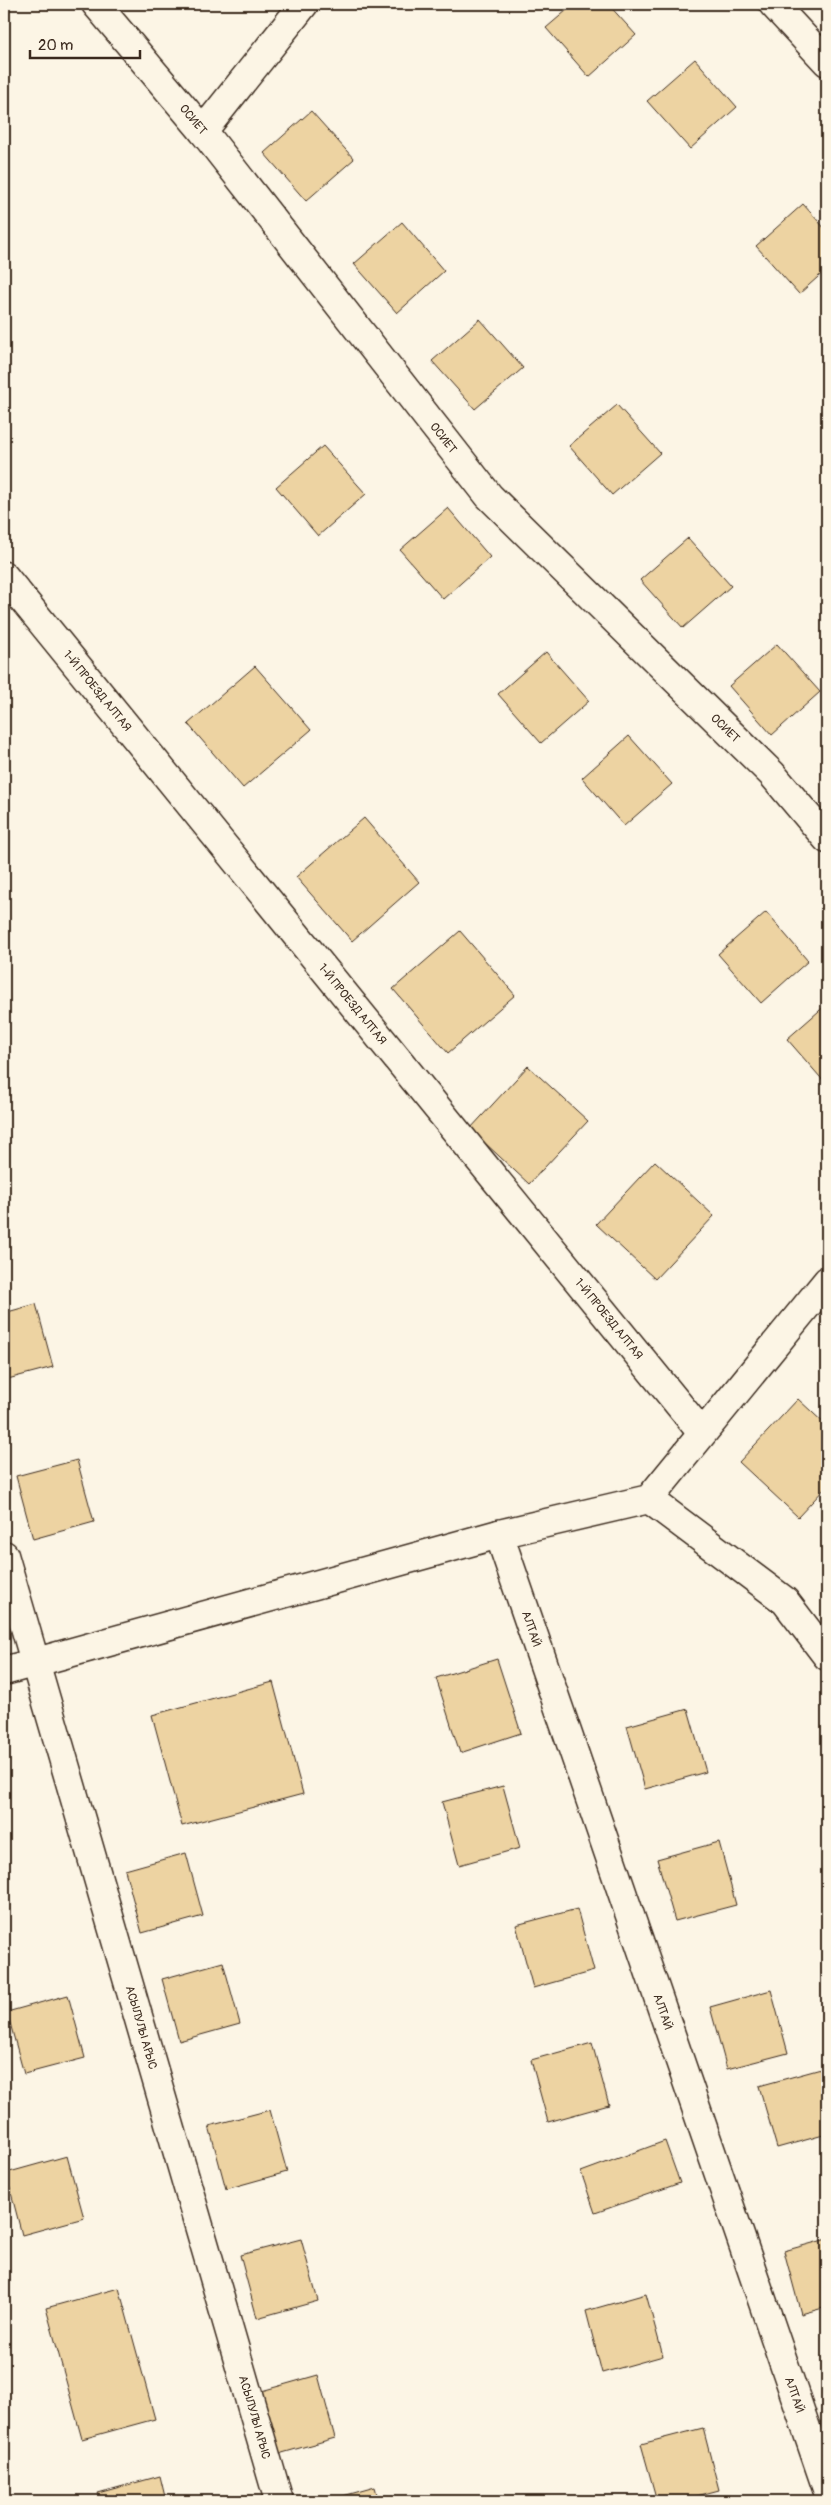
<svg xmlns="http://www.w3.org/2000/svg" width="831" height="2505" viewBox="0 0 831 2505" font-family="Pangolin,sans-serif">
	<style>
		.building { fill: #edd3a2; stroke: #3b2a1e }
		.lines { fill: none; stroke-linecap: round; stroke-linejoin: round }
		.minor-casing { stroke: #3b2a1e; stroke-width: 31 }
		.minor { stroke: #fcf5e5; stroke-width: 28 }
		.labels { text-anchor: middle; stroke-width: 4; stroke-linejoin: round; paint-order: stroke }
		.street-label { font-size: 12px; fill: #3b2a1e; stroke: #fcf5e5 }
	</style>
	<rect width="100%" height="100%" fill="#fcf5e5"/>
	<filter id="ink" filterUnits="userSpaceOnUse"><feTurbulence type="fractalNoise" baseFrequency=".02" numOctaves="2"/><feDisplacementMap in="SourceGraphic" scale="10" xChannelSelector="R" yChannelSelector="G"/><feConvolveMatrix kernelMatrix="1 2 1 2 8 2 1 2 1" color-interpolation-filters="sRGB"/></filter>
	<g filter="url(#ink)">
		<!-- building -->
		<path class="building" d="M574,4H608L636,35L589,77L546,28Z
			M695,59L737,107L690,149L647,101Z
			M311,111L354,159L306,201L264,153Z
			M803,204L827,231V269L799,294L756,246Z
			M402,222L444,271L397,313L354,264Z
			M480,319L523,368L475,409L432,361Z
			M617,405L660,453L612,495L569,446Z
			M323,446L366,494L318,536L276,487Z
			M448,508L490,557L443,599L400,550Z
			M688,538L731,586L683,628L640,580Z
			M777,644L820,692L772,735L729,686Z
			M546,652L589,701L541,743L498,694Z
			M255,666L311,730L243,788L188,724Z
			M629,736L672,784L624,826L582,778Z
			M364,818L419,882L352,941L296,877Z
			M766,912L808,961L761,1003L718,954Z
			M460,931L515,995L448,1053L393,989Z
			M827,1004V1085L787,1039Z
			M528,1066L588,1121L529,1184L470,1129Z
			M655,1161L714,1216L655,1279L596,1224Z
			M36,1304L53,1367L4,1380V1313Z
			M798,1399L827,1426V1486L798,1517L739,1462Z
			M77,1460L94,1522L33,1539L16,1476Z
			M497,1659L521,1733L460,1753L436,1678Z
			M273,1682L303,1794L182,1826L152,1715Z
			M688,1709L706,1772L645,1789L627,1726Z
			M503,1786L520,1848L459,1865L442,1802Z
			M719,1842L736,1905L675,1921L657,1859Z
			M186,1853L203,1916L142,1933L125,1870Z
			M577,1909L594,1971L533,1988L516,1925Z
			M223,1962L240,2024L179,2041L162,1979Z
			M771,1990L788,2053L727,2069L710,2007Z
			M68,1995L85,2058L24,2074L7,2012Z
			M592,2043L609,2105L548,2122L531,2060Z
			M821,2069L827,2093V2134L777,2148L759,2086Z
			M270,2110L287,2172L226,2189L209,2126Z
			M665,2141L680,2183L595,2213L581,2172Z
			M67,2156L84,2218L22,2235L6,2173Z
			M301,2239L318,2301L257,2318L240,2255Z
			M827,2239V2307L801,2314L784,2251Z
			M119,2288L155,2419L82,2439L46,2308Z
			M646,2294L663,2356L602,2373L586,2311Z
			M318,2375L335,2438L275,2455L258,2392Z
			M703,2428L719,2490L678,2501H657L641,2444Z
			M160,2476L166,2501H101L98,2493Z
			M375,2487L379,2501H325Z"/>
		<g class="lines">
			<!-- minor casing -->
			<g class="minor-casing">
				<g id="minor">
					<path id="s1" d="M96,4L203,131L489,496L772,774L827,839"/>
					<path d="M773,4L827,62"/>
					<path d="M203,131L304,4"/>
					<path id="s2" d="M4,576L702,1433"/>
					<path d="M649,1499L785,1601L827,1656"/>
					<path id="s3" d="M499,1534L827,2489"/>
					<path id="s4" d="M4,1555L279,2501"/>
					<path d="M4,1671L499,1534L649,1499L827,1281"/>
				</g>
			</g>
			<!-- minor -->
			<use href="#minor" class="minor"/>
		</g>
	</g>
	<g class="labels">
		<!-- street labels -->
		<g class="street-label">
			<text dy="4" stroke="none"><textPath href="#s1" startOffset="151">ОСИЕТ</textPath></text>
			<text dy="4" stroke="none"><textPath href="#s1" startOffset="556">ОСИЕТ</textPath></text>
			<text dy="4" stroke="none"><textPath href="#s2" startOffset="148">1-Й ПРОЕЗД АЛТАЯ</textPath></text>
			<text dy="4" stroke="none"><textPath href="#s1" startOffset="961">ОСИЕТ</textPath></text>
			<text dy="4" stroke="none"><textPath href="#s2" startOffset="552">1-Й ПРОЕЗД АЛТАЯ</textPath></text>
			<text dy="4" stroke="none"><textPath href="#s2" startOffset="958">1-Й ПРОЕЗД АЛТАЯ</textPath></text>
			<text dy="4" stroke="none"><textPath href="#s3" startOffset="100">АЛТАЙ</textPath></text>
			<text dy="4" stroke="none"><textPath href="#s3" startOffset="505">АЛТАЙ</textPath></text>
			<text dy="4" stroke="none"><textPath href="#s4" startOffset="492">АСЫЛУЛЫ АРЫС</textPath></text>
			<text dy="4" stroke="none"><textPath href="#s3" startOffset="910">АЛТАЙ</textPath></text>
			<text dy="4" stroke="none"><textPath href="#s4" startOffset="898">АСЫЛУЛЫ АРЫС</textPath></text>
		</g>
	</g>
	<!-- margin -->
	<rect width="831" height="2505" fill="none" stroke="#fcf5e5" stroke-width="20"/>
	<rect x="10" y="10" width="811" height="2485" fill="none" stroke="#3b2a1e" stroke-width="2" filter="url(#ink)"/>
	<!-- scale -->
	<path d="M30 50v8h110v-8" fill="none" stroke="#3b2a1e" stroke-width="2.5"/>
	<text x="38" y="50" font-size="15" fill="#3b2a1e" stroke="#fcf5e5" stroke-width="4" paint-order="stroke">20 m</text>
</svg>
